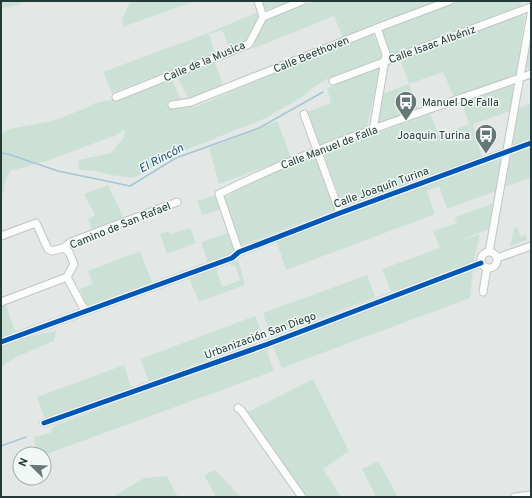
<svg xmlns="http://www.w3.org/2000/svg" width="532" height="498" viewBox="0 0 532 498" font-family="Overpass,sans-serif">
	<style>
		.green { fill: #cce1d6 }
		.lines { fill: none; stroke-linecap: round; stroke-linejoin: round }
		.stream { stroke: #a5c6d5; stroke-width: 1.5 }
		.minor-casing { stroke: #c0c5c4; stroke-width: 9 }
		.minor { stroke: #fbfcfb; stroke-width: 7 }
		.cycleway-casing { stroke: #f1f7f5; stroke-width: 8 }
		.cycleway { stroke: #0057b8; stroke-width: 5 }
		.labels { text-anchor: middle; stroke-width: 3; stroke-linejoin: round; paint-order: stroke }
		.street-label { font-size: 11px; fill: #223a38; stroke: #f1f7f5 }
		.poi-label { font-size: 11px; fill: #223a38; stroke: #f1f7f5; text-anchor: start }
		.water-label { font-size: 12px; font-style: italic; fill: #205672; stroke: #f1f7f5 }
	</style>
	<rect width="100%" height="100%" fill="#e3e8e7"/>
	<!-- green -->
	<path class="green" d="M1,1H26L15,6L1,8Z
		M135,1H195L123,27L122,20L129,3Z
		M262,1H293L269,9H264Z
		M315,1H438L343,38L334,16L252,49L265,20L268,18Z
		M458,1H520L521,6L396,54L392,55C385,49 384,39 381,31Z
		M255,13L259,15L246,40L229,47L222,30L209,34L215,53L112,93L103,72L208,33Z
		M520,14L525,17L516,74L454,97L443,72L409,84L419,110L382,124L378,122L377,119L383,94L409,84L400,59Z
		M373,34L381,53L382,57L379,59L325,80L311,89L302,97L266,118L183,151L134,178L111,175L95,171L79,170L78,160L111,153L124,137L125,129L116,135L47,161L10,171L4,185V193H1V134L9,129L56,120L88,107L95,103L123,97L172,79L180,98L181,108L198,106L318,54Z
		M529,38H531L530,70L527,68L525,65Z
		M214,60L224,88L189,100L177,77Z
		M379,68L380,69L367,127L365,129L323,145H320L307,112L331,103L327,88Z
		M509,85L513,86L515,89L511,111L473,124L482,157L349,205L344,206L342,204L324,155L325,152L430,114L439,136L469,124L462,102Z
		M531,103V138L514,145L512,141L519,108Z
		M277,121L291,157L219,184L209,148Z
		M531,147V177L505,187L509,157L511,154Z
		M312,157H315L319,161L335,208L334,210L242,245L240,243L224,198L258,178Z
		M498,159L500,160V164L496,191L447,209L439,186L427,191L435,214L286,270L276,240Z
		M108,185L124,219L93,231L88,219L95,215L84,194Z
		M215,195L220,210L202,215L197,201Z
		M494,203L488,229L459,241L480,234L474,261L391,292L382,269L440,248L433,231L457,223L454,219L458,216Z
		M517,227L521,237L526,234L527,240L510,246L514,229Z
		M190,228L196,243L167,254L160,234L169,231L170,234Z
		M228,233L234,250L230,254L208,263L201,242Z
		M140,251L152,282L86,306L80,289L93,284L88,271Z
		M235,260L239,261L245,285L199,302L188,276L216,268L222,287L240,280L235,265L231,266L229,262Z
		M473,270L470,298L282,368L272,345Z
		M367,275L375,297L274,336L270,334L263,313Z
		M1,302L6,304L14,328L22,338L56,331L54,341L16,357L1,367Z
		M255,316L264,339L149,381L140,359Z
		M263,348L266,349L274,371L44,455L37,454L36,452L34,437L50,433L54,426Z
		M124,365L131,388L47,418L43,415L37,397Z
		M313,379L349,451L323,469L341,497H303L244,414Z
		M378,461L398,497H376L362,469Z
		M215,470L241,497H216L204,475Z
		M167,476L178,497H112L144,478Z"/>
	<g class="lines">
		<!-- stream -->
		<path class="stream" d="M1,153L8,154L58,171L130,186L176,158L259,128L323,92
			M1,446L26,437"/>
		<!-- minor casing -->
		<g class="minor-casing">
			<path id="minor" d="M258,1L263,17
				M333,81L531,7
				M116,97L249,44L263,17L302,1
				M172,105L191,102L377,28L449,1
				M304,114L340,213
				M373,130L386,54L377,28
				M1,236L36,223L48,249L52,251L63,248L69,252L74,264L67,277L85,311
				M63,248L71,242L177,202
				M481 260a8 8 0 1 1 16 0a8 8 0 1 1-16 0Z
				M239,252L219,194C319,144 426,111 531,74
				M489,252L531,14
				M497,258L531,246
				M483,292L487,268
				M1,302L67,277
				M1,342L232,258L239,252L340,213L531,143
				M238,408L241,410L302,497
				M44,423L268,344L481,263
				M515,497L531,495"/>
		</g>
		<!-- minor -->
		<use href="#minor" class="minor"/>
		<!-- cycleway casing -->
		<g class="cycleway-casing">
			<path id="cycleway" d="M1,342L232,258L239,252L340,213L531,143
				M44,423L268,344L481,263"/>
		</g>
		<!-- cycleway -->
		<use href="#cycleway" class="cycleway"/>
	</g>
	<!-- icons -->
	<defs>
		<g id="bus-pin" transform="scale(1.15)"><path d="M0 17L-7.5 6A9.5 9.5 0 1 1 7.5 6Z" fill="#667775" stroke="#f1f7f5"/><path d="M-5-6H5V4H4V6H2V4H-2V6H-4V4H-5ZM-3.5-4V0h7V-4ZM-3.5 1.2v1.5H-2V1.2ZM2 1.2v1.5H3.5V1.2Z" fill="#fff"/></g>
	</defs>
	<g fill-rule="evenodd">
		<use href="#bus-pin" x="406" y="102"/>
		<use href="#bus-pin" x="486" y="135"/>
	</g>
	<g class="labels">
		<!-- street labels -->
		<g class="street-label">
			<text transform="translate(432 44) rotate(-20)" y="4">Calle Isaac Albéniz</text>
			<text transform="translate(311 54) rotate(-22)" y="4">Calle Beethoven</text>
			<text transform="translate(204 61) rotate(-23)" y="4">Calle de la Musica</text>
			<text transform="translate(329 147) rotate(-21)" y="4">Calle Manuel de Falla</text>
			<text transform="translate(381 187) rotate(-20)" y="4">Calle Joaquín Turina</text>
			<text transform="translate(120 225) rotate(-22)" y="4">Camino de San Rafael</text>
			<text transform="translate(260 335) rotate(-20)" y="4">Urbanización San Diego</text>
		</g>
		<!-- poi labels -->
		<g class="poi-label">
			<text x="422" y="106">Manuel De Falla</text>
			<text x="470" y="139" text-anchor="end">Joaquin Turina</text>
		</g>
		<!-- water labels -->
		<g class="water-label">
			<text transform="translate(161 158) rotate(-28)" y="4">El Rincón</text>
		</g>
	</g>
	<!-- border -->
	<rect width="532" height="498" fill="none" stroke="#223a38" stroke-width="4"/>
	<!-- north arrow -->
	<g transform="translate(32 466) rotate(293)"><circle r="19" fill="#f1f7f5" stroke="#9eaba9"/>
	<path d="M0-3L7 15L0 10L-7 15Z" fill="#667775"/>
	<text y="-6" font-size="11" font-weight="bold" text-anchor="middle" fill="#223a38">N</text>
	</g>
</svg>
